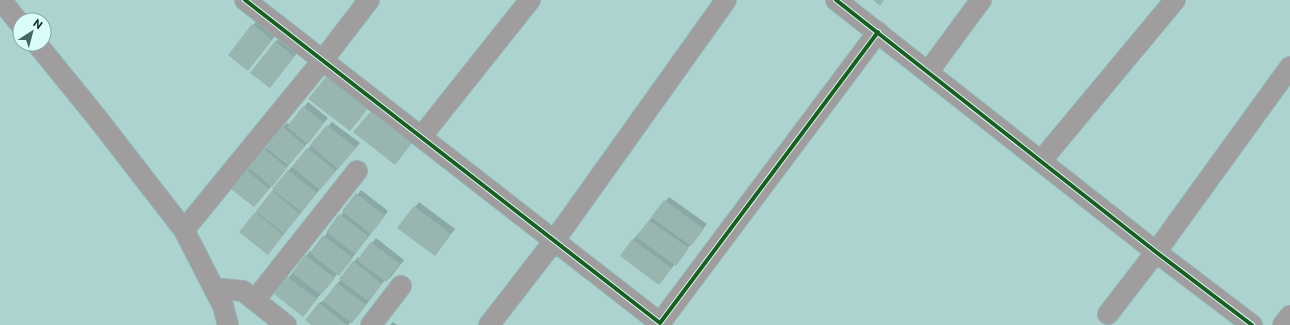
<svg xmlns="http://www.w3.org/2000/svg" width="1290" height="325" viewBox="0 0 1290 325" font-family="Commissioner,sans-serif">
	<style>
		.shadow { fill: #0003 }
		.building { fill: #98b5b0 }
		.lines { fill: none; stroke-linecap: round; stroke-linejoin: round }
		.minor-casing { stroke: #93b1b0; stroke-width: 22 }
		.minor { stroke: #9f9d9e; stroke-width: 20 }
		.cycleway-casing { stroke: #dafbf9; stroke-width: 6 }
		.cycleway { stroke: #1b5e20; stroke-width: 4 }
	</style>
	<rect width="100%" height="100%" fill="#acd3d0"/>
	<!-- shadow -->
	<path class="shadow" d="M257,21L276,35L252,65L253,25Z
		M280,38L298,52L274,82L275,42Z
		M331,74L370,105L354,126L327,78Z
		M308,102L328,118L258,202L247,171L283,127L287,123L290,125Z
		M376,107L415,138L399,159L354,132Z
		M332,122L360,143L320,189L272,249L256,213L289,170Z
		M361,190L388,211L343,270L338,273L307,311L275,294L306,256L310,251L312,252Z
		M669,197L707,224L659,284L633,240Z
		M419,202L455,229L439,250L399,228Z
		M376,238L404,260L391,277L386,281L385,280L356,318L348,325H312L306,320L319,303L325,300L354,262L358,257L359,259Z
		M393,322L397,325H390Z"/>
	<!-- building -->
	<path class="building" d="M873,0H884L880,6Z
		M252,24L272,40L248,71L228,55Z
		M275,41L294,57L270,88L250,73Z
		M326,77L367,109L350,131L308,99Z
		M303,106L324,123L308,144L287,127Z
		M371,111L412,143L395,165L353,132Z
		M327,125L356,148L338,169L310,145Z
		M282,126L305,146L288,165L266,148Z
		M307,148L336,171L320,190L292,167Z
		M264,149L287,168L272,187L249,168Z
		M246,170L269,189L254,207L231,189Z
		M288,170L317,193L301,212L272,189Z
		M272,191L300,214L284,234L256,211Z
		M356,193L385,216L371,234L342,211Z
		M664,200L704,229L691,246L651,217Z
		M414,206L451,234L435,256L397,228Z
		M255,212L283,235L268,255L239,232Z
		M339,214L368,236L355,254L326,232Z
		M649,220L689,248L676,266L636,237Z
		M323,235L353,258L339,276L310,253Z
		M632,239L672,268L659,285L620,256Z
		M371,242L400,264L386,282L357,260Z
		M305,255L335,278L321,295L292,273Z
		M353,261L382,284L368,301L339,279Z
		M287,277L317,299L303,317L274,294Z
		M337,283L366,305L352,323L323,301Z
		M319,303L347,325H311L305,320Z"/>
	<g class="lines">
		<!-- minor casing -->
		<g class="minor-casing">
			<path id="minor" d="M1,0L20,24
				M245,0L660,323L878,32
				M836,0L1156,252L1252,325
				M37,44L98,119L184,230L223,306L228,325
				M928,72L981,0
				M421,137L530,0
				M1041,161L1175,0
				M184,230L323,60L369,0
				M214,288L243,291L286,325
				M255,300L357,171
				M1108,314L1156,252L1290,67
				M371,325L401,286
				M489,325L554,241L726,0
				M1283,325L1290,316"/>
		</g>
		<!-- minor -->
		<use href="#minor" class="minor"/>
		<!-- cycleway casing -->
		<g class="cycleway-casing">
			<path id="cycleway" d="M245,0L660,323L878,32
				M836,0L1156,252L1252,325"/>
		</g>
		<!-- cycleway -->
		<use href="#cycleway" class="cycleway"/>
	</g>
	<!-- north arrow -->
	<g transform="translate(32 32) rotate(36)"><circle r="19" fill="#dafbf9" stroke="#89a8a6"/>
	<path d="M0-3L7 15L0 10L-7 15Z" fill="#466664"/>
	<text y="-6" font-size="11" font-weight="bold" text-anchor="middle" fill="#0f2b2a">N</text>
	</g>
</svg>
